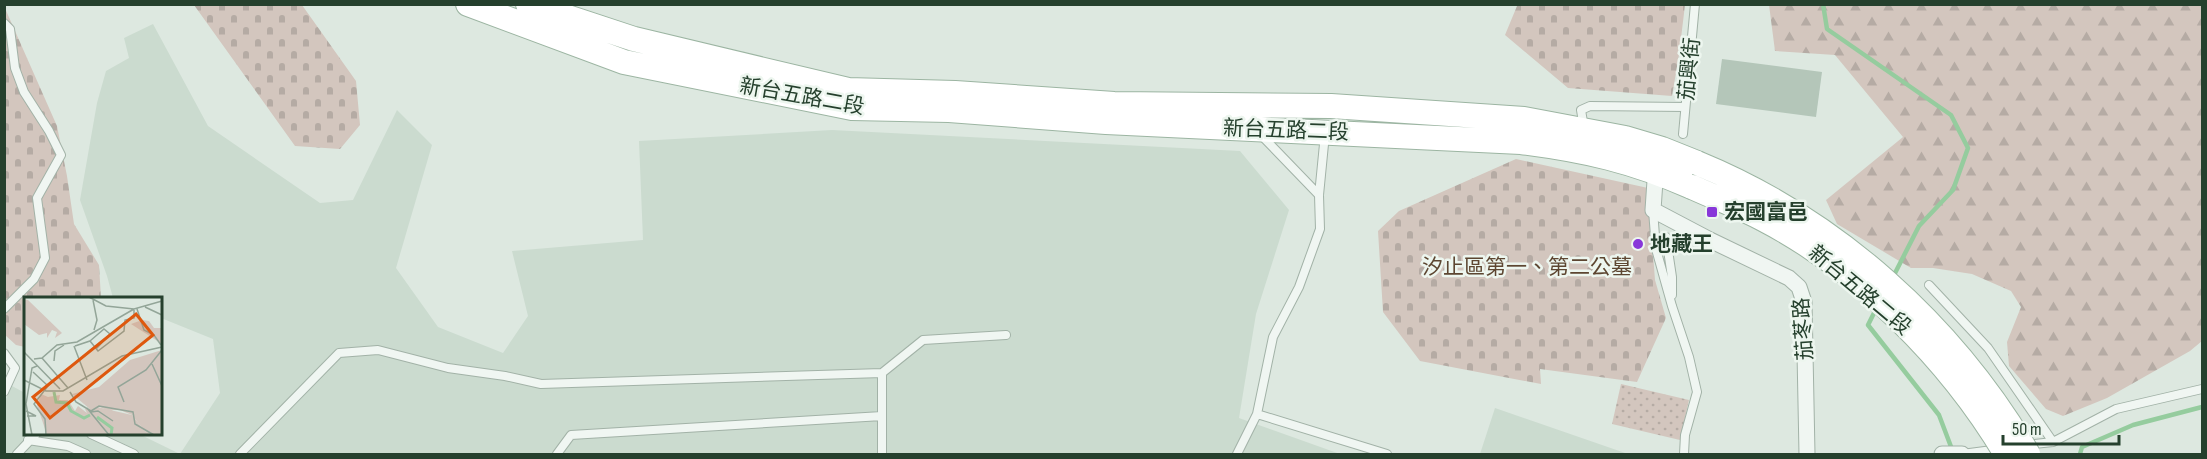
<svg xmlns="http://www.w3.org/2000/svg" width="2207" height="459" viewBox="0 0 2207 459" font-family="'Sofia Sans Condensed','Noto Sans TC',sans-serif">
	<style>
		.built { fill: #cbdbcf }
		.forest { fill: url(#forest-firs) }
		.cemetery { fill: url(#cemetery-stones) }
		.park { fill: url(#park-dots) }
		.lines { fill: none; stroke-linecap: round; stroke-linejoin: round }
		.stream { stroke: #95cc9e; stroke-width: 4.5 }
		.building { fill: #b4c6b9 }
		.lane-casing { stroke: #a2b2a7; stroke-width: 10 }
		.street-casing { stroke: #a2b2a7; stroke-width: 17 }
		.primary-casing { stroke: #9cb5a2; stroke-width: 26 }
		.lane { stroke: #f0f6f2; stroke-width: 8 }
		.street { stroke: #f0f6f2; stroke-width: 15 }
		.primary { stroke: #fff; stroke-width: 24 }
		.primary-bridge-casing { stroke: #9cb5a2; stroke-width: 26; stroke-linecap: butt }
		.primary-bridge { stroke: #fff; stroke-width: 24 }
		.poi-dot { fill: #8837d9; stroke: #edf6ef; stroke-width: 2 }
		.labels { text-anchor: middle; stroke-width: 5; stroke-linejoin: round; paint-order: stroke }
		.street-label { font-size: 21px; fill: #25402d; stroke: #edf6ef }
		.poi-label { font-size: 21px; font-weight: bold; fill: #25402d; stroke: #edf6ef; text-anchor: start }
		.park-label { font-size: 21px; fill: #5d4631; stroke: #edf6ef }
		.inset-river { fill: none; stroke: #95cc9e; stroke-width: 3 }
		.inset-road { fill: none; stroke: #93a598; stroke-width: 1.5 }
		.view { fill: #de580e; fill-opacity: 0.15; stroke: #de580e; stroke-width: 3 }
		.inset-edge { fill: none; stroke: #25402d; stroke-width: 3 }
	</style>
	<defs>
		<pattern id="forest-firs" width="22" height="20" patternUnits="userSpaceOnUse" patternTransform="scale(1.5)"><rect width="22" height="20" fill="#d3c6be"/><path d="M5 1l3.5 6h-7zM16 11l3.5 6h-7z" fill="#b5aba4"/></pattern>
		<pattern id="cemetery-stones" width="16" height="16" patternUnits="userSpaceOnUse" patternTransform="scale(1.5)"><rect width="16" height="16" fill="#d3c6be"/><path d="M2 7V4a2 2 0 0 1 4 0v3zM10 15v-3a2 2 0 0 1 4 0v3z" fill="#b5aba4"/></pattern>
		<pattern id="park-dots" width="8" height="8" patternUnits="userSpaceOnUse" patternTransform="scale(1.5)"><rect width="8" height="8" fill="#d3c6be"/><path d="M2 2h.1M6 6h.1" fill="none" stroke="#b5aba4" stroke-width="1.8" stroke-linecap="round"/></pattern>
	</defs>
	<rect width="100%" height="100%" fill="#dde8e0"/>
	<!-- built -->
	<path class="built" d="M153,24L208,126L320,203L353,200L397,110L432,145L396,268L438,327L503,353L528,316L512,251L643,240L639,141L832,130L1240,151L1289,210L1256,314L1239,418L1340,454H5V401L12,386L25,393L26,434H139L180,454L220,393L213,339L161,318L160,298H113L107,276L80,200L97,103L106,71L129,58L124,38Z
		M1495,408L1628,454H1480Z"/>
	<!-- forest -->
	<path class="forest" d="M1769,5H2202V341L2190,351L2107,398L2063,416L2046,409L2009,366L2007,342L2021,307L2011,291L1972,274L1933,268H1911L1837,224L1826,200L1903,137L1835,55L1775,51Z"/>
	<!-- cemetery -->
	<path class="cemetery" d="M194,5H302L356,81L360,125L340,149L295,146Z
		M1515,5H1685L1679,55L1672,96L1568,88L1505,35L1517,6Z
		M4,6L57,126L67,176L74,224L99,265L101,298H26L25,347L16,345L5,335Z
		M1516,159L1648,188L1655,280L1666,318L1637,382L1540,369L1541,384L1420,361L1383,312L1378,231L1399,211Z"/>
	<!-- park -->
	<path class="park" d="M1621,384L1689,400L1680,440L1612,424Z"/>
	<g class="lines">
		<!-- stream -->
		<path class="stream" d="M1823,4L1827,29L1951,115L1968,148L1953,190L1919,226L1892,279
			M1877,307L1868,325L1939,415L1953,452
			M2080,454L2082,447L2133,425L2202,407"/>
	</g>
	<!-- building -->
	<path class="building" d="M1722,59L1822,72L1816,117L1716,104Z"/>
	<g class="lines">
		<!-- lane casing -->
		<g class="lane-casing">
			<path id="lane" d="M4,23L10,29L15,68L24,92L49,131L61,155L37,198L45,258L34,279L4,309
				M1584,128L1581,110L1590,106L1685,107
				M1683,134L1695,4
				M1262,136L1319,195
				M1653,210L1656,249L1672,306L1689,357L1697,392L1685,435L1684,454
				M1666,237L1672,277V295
				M1929,285L1988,348L2053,442
				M4,353L15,368L4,392
				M882,373L923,340L1006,335
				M1257,414L1387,454
				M91,434L134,454
				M28,440L68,446L86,454
				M2026,445L2053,442L2116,409L2202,389
				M17,454L36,434
				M240,454L339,353L378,350L448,368L505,376L541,384L882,373V454
				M557,454L571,435L882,416
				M1237,454L1257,414L1273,337L1299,287L1320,229L1319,195L1325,134
				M1962,454L2000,449"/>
		</g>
		<!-- street casing -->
		<g class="street-casing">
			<path id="street" d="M1656,166L1653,210L1710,240L1789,278L1799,287L1804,302L1807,454
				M1942,454H1962"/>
		</g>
		<!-- primary casing -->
		<g class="primary-casing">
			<path id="primary" d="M468,4L624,62L852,108L949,110L1106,122L1521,142C1585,150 1633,161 1692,187
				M528,4L634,39L848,90L955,93L1114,104L1331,106L1524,119L1625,138L1662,149L1697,163"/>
		</g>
		<!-- lane -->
		<use href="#lane" class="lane"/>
		<!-- street -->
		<use href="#street" class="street"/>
		<!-- primary -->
		<use href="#primary" class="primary"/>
		<!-- primary-bridge casing -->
		<g class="primary-bridge-casing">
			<path id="primary-bridge" d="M1697,163C1836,220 1953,326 2028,454
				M1692,187C1716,198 1741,207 1763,219C1861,270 1950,360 2006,454"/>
		</g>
		<!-- primary-bridge -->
		<use href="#primary-bridge" class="primary-bridge"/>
	</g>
	<!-- markers -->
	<g class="poi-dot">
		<rect x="1706" y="206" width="12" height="12" rx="3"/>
		<circle cx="1638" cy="244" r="6"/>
	</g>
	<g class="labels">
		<!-- street labels -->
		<g class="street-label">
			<text transform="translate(1689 69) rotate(-84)" y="7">茄興街</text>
			<text transform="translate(802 96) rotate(10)" y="7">新台五路二段</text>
			<text transform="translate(1286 130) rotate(2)" y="7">新台五路二段</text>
			<text transform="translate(1860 290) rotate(40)" y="7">新台五路二段</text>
			<text transform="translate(1803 329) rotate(-94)" y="7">茄苳路</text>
		</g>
		<!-- poi labels -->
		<g class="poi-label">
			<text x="1724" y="219">宏國富邑</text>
			<text x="1650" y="251">地藏王</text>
		</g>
		<!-- park labels -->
		<g class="park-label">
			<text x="1527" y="274">汐止區第一、第二公墓</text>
		</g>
	</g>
	<!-- overview -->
	<g transform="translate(24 297)">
		<rect width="138" height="138" fill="#dde8e0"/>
		<path d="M0,2L4,3L38,36L31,41L33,35L28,33L23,41V36L15,38L0,27ZM17,97L24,100L36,98L35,103H44L51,114L54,109L63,116L61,112L73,110L108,118L124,138H23L13,108Z" fill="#d3c6be"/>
		<path d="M118,23L125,24L130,31H138V47L107,27ZM138,53V138H124L108,118L96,113H88L90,116L76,110L66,112L48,97L75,90L106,63Z" fill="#d3c6be"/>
		<path class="inset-river" d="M30,95L32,105L43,106L47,114L60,121L66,118M73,120L88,131L87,138"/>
		<path class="inset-road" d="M65,0L82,9L110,12L138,4M69,3L73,23L70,33M121,10L138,18M113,12L120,33L130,38L137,48M66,44L80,32L86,37L72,52M50,49L63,83M51,49L66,44L74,54L100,34L101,23L110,21V13M0,55L36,92M18,61L44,91M10,62L18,61L33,48L53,45L110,12M30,64L31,54L40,48M128,67L138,89M9,75L23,88M0,83L22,94H39L98,59L138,50M46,95L52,105L67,114L75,109L109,115L111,127L130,138M100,105L94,90L122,73L138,53M63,111L85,138M2,114L12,119H3M67,115L74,114L89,124M8,138L2,107L8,71L13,69M22,138L21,122L10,107L27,85"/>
		<path class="view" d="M112,17L129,38L26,121L9,100Z"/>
		<rect width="138" height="138" class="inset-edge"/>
	</g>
	<!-- border -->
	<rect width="2207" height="459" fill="none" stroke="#25402d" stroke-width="12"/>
	<!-- scale -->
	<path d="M2003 435v9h116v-9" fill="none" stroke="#25402d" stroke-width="3"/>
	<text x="2012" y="435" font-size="18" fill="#25402d" stroke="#edf6ef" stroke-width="4.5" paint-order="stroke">50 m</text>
</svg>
